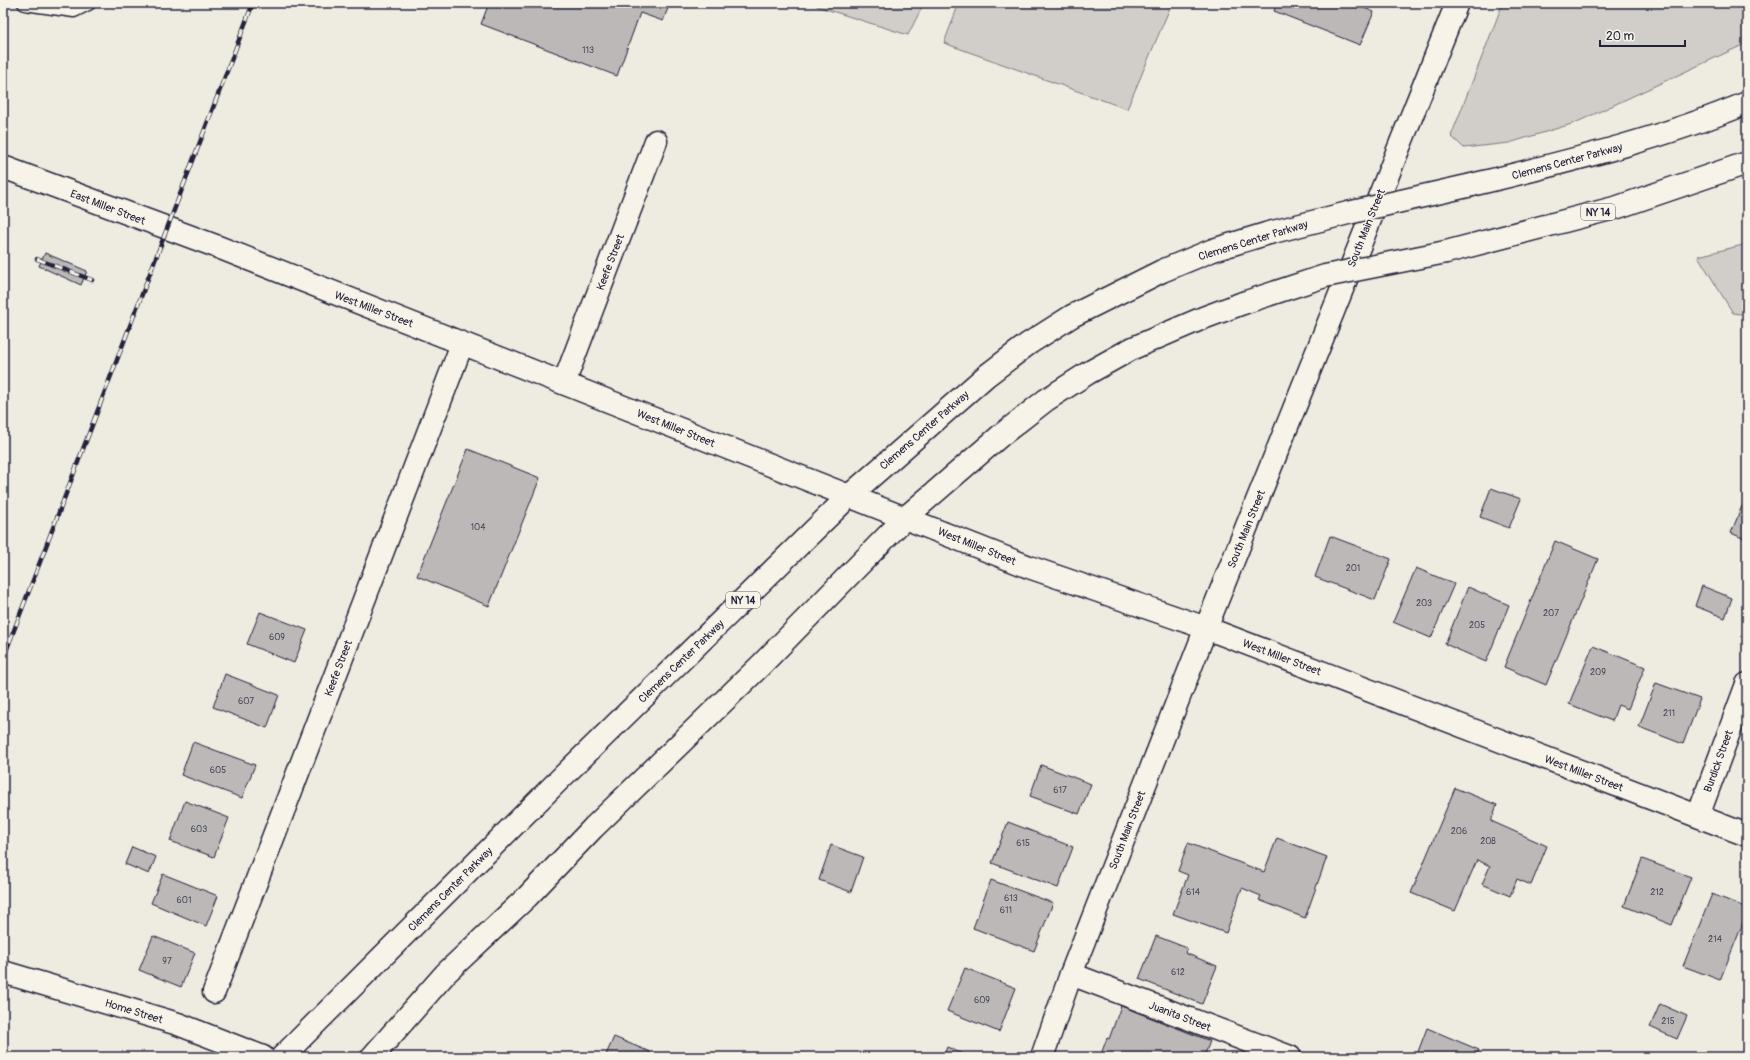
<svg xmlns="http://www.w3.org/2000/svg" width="1750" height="1060" viewBox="0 0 1750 1060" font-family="Pangolin,sans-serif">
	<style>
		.green { fill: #d1cdc9; stroke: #7a7882 }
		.building { fill: #bbb8b7; stroke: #22223b }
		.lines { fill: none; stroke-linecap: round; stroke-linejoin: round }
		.lane-casing { stroke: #22223b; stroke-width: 17 }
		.street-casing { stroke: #22223b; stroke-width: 25 }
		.secondary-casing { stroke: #22223b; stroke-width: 25 }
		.primary-casing { stroke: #22223b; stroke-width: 25 }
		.lane { stroke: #f7f3e8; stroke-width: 14 }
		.street { stroke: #f7f3e8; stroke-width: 22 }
		.secondary { stroke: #f7f3e8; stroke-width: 22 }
		.primary { stroke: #f7f3e8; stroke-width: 22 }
		.rail-casing { stroke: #22223b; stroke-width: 4.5 }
		.rail { stroke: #f7f3e8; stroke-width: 3; stroke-dasharray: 9; stroke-linecap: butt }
		.primary-bridge-casing { stroke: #22223b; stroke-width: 25; stroke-linecap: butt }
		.primary-bridge { stroke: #f7f3e8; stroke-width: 22 }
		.labels { text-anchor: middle; stroke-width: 3; stroke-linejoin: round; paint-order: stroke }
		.number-label { font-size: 9px; fill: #48485a }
		.shield { fill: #f7f3e8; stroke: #62616f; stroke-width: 1 }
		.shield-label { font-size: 10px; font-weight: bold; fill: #22223b }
		.street-label { font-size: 11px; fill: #22223b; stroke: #f7f3e8 }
	</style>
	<rect width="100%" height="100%" fill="#eeebe1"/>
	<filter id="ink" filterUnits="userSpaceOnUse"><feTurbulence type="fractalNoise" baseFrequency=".025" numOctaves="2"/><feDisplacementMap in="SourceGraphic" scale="8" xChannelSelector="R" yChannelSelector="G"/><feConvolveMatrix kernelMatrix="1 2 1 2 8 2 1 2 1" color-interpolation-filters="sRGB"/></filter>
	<g filter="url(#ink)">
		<!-- green -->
		<path class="green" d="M812,3H924L908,35L819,7Z
			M959,3H1172L1127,109L944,43Z
			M1503,3H1747V43L1575,123L1509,143L1464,148L1451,136Z
			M1747,244V315L1733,313L1698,256Z"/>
		<!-- building -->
		<path class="building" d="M489,3H670L663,21L640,13L617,76L481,24Z
			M1277,3H1352L1374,12L1360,45L1274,11Z
			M45,253L87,271L81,285L39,266Z
			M468,449L540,478L489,606L417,576Z
			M1491,488L1521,499L1509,528L1480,517Z
			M1747,494V540L1731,533Z
			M1330,536L1391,559L1375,600L1315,577Z
			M1555,541L1598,559L1546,685L1504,667Z
			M1416,568L1454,584L1431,638L1393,622Z
			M1702,586L1732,598L1725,618L1695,606Z
			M1468,587L1509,605L1486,662L1445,644Z
			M260,612L307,630L294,663L247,644Z
			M1593,646L1645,667L1628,709L1618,705L1612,721L1569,704Z
			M225,674L279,695L267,728L213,707Z
			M1656,683L1700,699L1683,744L1639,727Z
			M193,742L255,765L242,798L181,775Z
			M1041,765L1091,784L1079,814L1030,796Z
			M1455,788L1497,805L1491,821L1547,846L1531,885L1517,879L1510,896L1482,884L1490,866L1477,860L1455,911L1411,893Z
			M185,801L229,818L214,857L170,841Z
			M1008,822L1073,847L1058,888L992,863Z
			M1277,838L1327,857L1305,918L1259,900L1261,896L1242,888L1226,933L1173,914L1188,875L1178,871L1188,843L1264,872Z
			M831,845L863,857L851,892L819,880Z
			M132,847L156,857L149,874L125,864Z
			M1642,859L1691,877L1672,925L1624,906Z
			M163,874L218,896L206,926L151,903Z
			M991,880L1053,903L1034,951L973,928Z
			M1712,894L1747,908V913L1720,980L1683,966Z
			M153,936L195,953L181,987L139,970Z
			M1156,936L1187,948L1185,953L1217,966L1202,1004L1139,979Z
			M965,968L1016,988L999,1032L947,1011Z
			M1660,1004L1687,1016L1677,1039L1650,1027Z
			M1121,1006L1210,1041L1204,1057H1100L1107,1038L1109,1039Z
			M1427,1028L1479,1050L1476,1057H1416Z
			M614,1037L650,1052L648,1057H605Z
			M947,1047L970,1057H943Z"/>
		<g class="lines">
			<!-- lane casing -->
			<g class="lane-casing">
				<path id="lane" d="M25,3L74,10L88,3"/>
			</g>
			<!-- street casing -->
			<g class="street-casing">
				<path id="street" d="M3,167L213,245L1029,567L1206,628L1747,835
					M564,383L656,141
					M1698,816L1747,684
					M3,972L178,1024L263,1057
					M1071,974L1290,1057
					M214,992L462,344"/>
			</g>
			<!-- secondary casing -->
			<g class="secondary-casing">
				<path id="secondary" d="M1042,1057L1071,974L1206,628L1457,3"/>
			</g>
			<!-- primary casing -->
			<g class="primary-casing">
				<path id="primary" d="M1472,185C1565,162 1658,140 1747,103
					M1446,252L1618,207L1747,163
					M282,1057L558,781L849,496L986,376L1028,344L1072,316L1162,271L1213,250L1269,233
					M372,1057L446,973L527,897L593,828L760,666L905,518L1000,436L1046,400L1088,373L1133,348L1203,318L1243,303"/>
			</g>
			<!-- lane -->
			<use href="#lane" class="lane"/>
			<!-- street -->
			<use href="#street" class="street"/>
			<!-- secondary -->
			<use href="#secondary" class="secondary"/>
			<!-- primary -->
			<use href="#primary" class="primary"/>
			<!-- rail casing -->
			<g class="rail-casing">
				<path id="rail" d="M37,259L92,280
					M3,659L253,3"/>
			</g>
			<!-- rail -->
			<use href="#rail" class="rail"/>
			<!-- primary-bridge casing -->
			<g class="primary-bridge-casing">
				<path id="primary-bridge" d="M1269,233L1348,213L1472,185
					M1243,303L1325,276L1446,252"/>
			</g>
			<!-- primary-bridge -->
			<use href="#primary-bridge" class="primary-bridge"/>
		</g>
	</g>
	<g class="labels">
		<!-- number labels -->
		<g class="number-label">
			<text x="588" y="53">113</text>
			<text x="478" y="530">104</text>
			<text x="1353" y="571">201</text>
			<text x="1424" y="606">203</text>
			<text x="1551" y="616">207</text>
			<text x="1477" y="628">205</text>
			<text x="277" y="640">609</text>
			<text x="1598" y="675">209</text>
			<text x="246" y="704">607</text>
			<text x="1669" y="716">211</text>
			<text x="218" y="773">605</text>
			<text x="1060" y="793">617</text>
			<text x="199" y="832">603</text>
			<text x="1459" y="834">206</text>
			<text x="1488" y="844">208</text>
			<text x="1023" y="846">615</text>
			<text x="1193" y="895">614</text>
			<text x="1657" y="895">212</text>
			<text x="1011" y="901">613</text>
			<text x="184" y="903">601</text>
			<text x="1006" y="913">611</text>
			<text x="1715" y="942">214</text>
			<text x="167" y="964">97</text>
			<text x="1178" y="975">612</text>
			<text x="982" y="1003">609</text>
			<text x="1668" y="1024">215</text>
		</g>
		<!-- shield labels -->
		<g class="shield">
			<rect x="1581" y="204" width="34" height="16" rx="3"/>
			<rect x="726" y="592" width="34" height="16" rx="3"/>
		</g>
		<g class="shield-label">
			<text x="1598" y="216">NY 14</text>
			<text x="743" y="604">NY 14</text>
		</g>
		<!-- street labels -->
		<g class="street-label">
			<text transform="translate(1567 161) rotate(-15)" y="4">Clemens Center Parkway</text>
			<text transform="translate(108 207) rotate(21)" y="4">East Miller Street</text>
			<text transform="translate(1366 228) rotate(-68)" y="4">South Main Street</text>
			<text transform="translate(1253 240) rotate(-17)" y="4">Clemens Center Parkway</text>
			<text transform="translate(610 262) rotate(-69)" y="4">Keefe Street</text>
			<text transform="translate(374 309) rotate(21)" y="4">West Miller Street</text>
			<text transform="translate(676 428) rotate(22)" y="4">West Miller Street</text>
			<text transform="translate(924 430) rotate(-41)" y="4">Clemens Center Parkway</text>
			<text transform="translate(1246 529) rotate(-68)" y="4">South Main Street</text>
			<text transform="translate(977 546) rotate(22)" y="4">West Miller Street</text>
			<text transform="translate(1282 657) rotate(21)" y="4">West Miller Street</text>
			<text transform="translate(681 661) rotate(-44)" y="4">Clemens Center Parkway</text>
			<text transform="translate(338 668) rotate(-69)" y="4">Keefe Street</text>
			<text transform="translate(1718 761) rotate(-70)" y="4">Burdick Street</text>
			<text transform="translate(1584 773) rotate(21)" y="4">West Miller Street</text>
			<text transform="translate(1127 830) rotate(-69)" y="4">South Main Street</text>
			<text transform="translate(450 889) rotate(-45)" y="4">Clemens Center Parkway</text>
			<text transform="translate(134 1011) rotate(17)" y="4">Home Street</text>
			<text transform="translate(1180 1016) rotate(21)" y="4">Juanita Street</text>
		</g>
	</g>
	<!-- margin -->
	<rect width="1750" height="1060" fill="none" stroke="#f7f3e8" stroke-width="16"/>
	<rect x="8" y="8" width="1734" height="1044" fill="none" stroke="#22223b" stroke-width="1.5" filter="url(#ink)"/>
	<!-- scale -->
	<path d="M1600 40v6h85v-6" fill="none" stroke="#22223b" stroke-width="2"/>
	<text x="1606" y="40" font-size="12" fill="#22223b" stroke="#f7f3e8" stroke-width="3" paint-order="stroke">20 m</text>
</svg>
